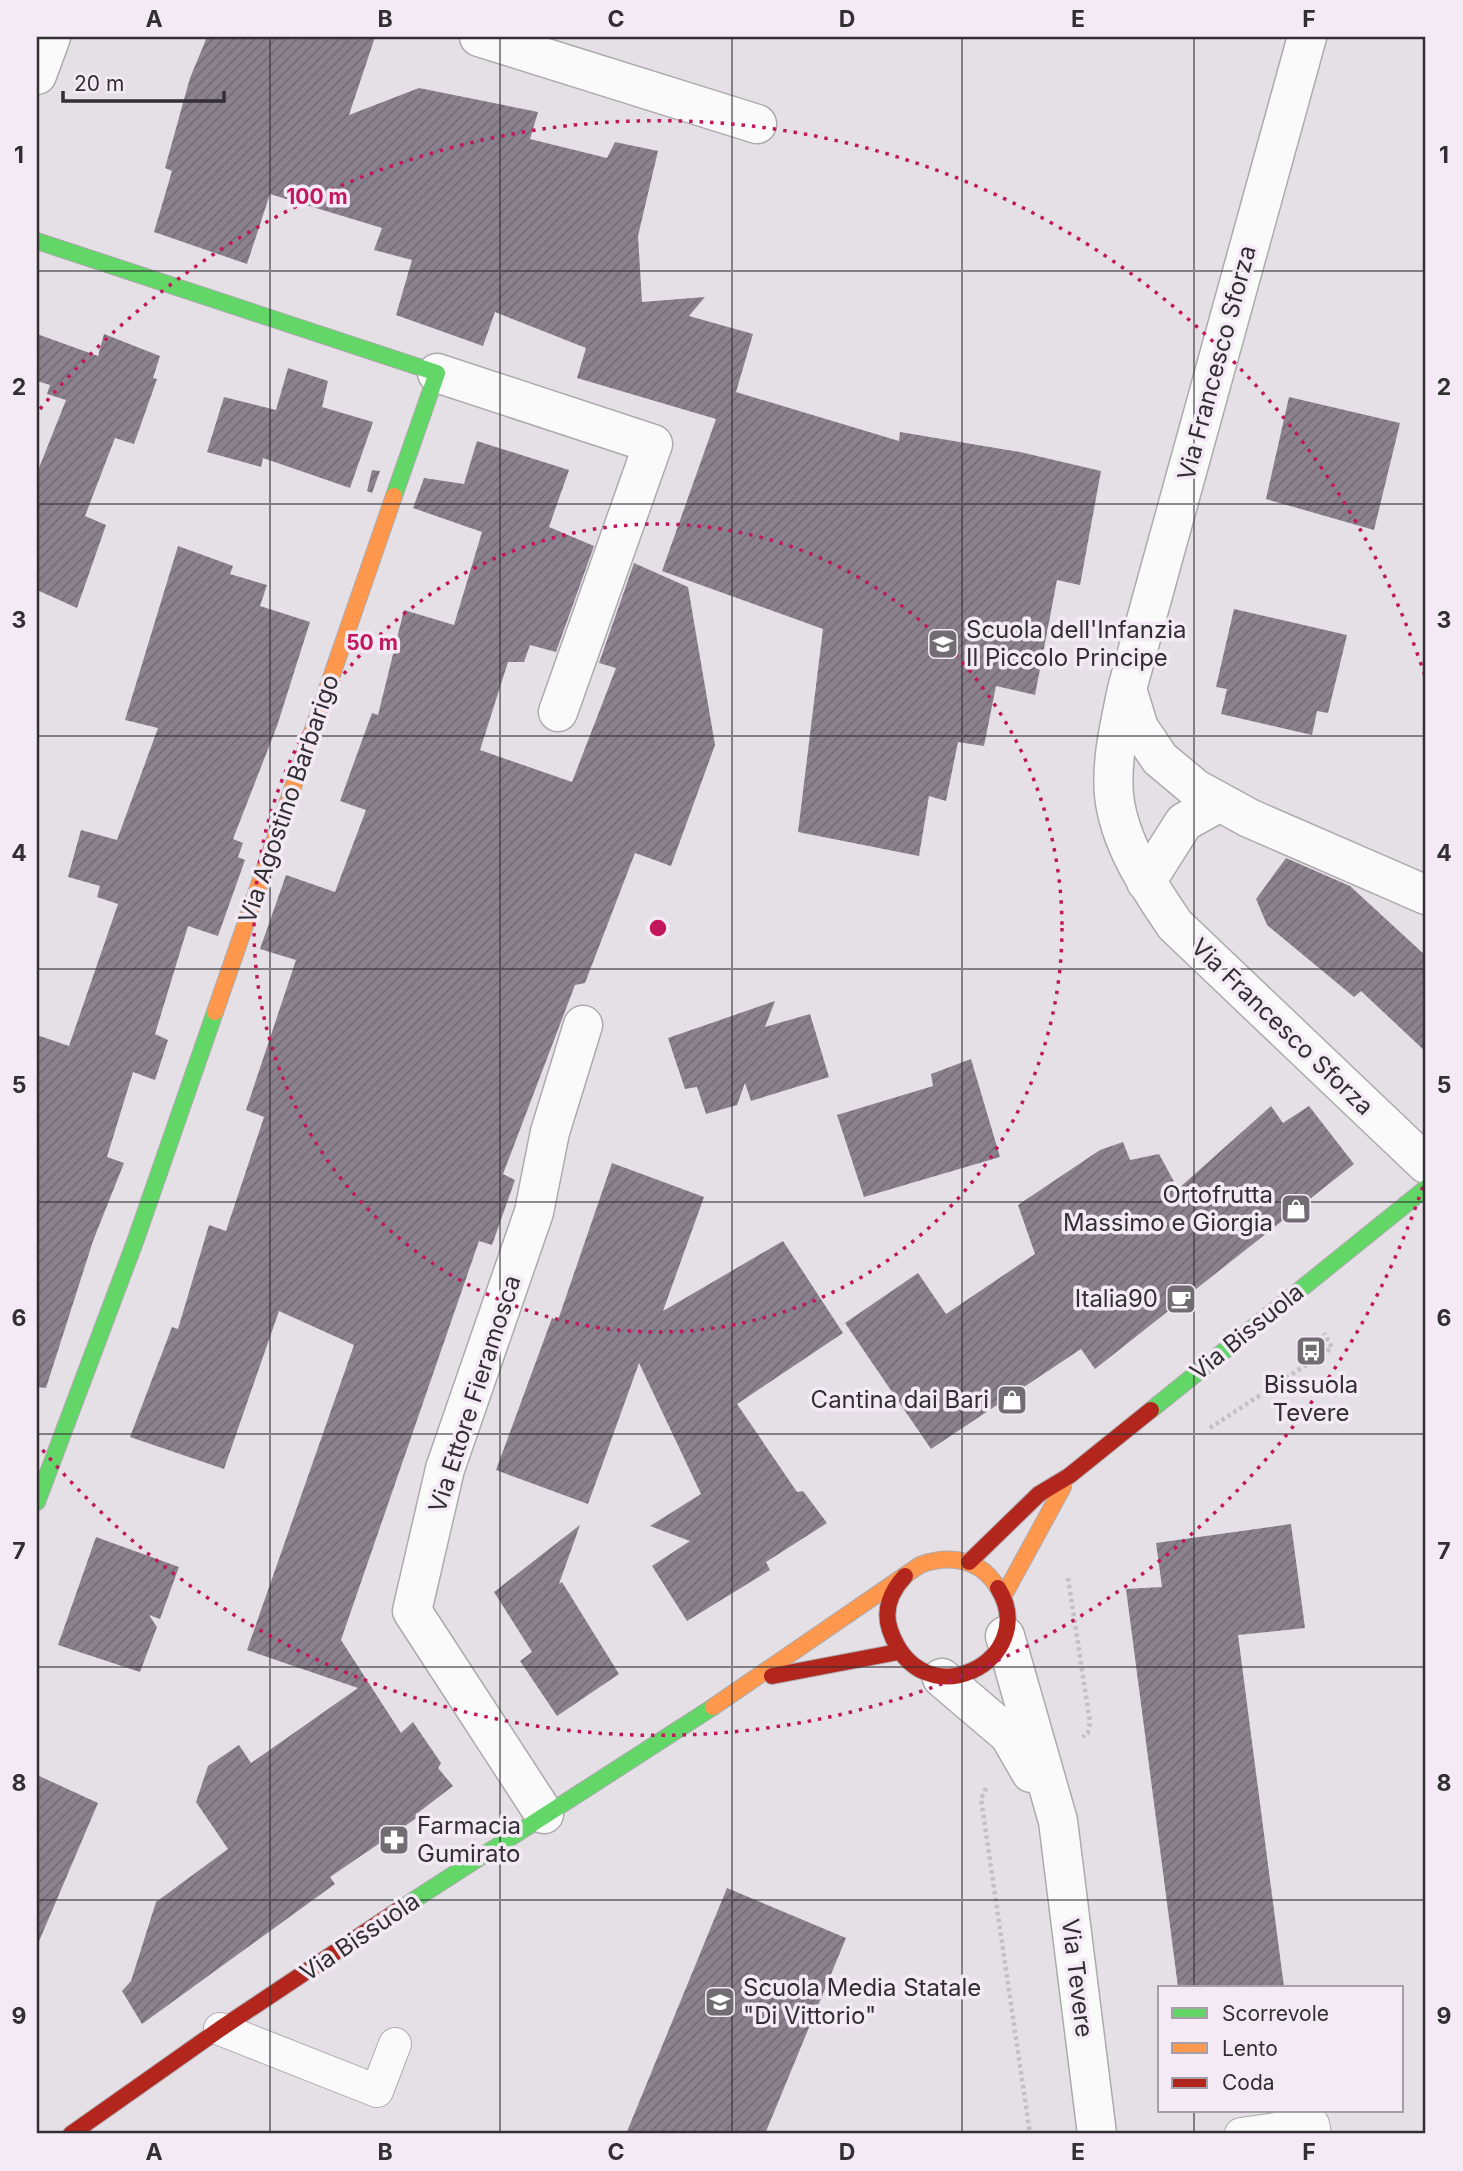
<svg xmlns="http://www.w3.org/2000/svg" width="1463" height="2171" viewBox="0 0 1463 2171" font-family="Inter,sans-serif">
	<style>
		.building { fill: url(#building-hatch) }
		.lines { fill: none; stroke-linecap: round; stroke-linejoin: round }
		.lane-casing { stroke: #adaaae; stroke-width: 34 }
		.street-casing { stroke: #adaaae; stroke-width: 41 }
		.fast-casing { stroke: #adaaae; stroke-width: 18 }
		.slow-casing { stroke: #adaaae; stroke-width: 18 }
		.jam-casing { stroke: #adaaae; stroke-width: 18 }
		.path { stroke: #c2c0c3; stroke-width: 4.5; stroke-dasharray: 3.5 3.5; stroke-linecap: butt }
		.lane { stroke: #fbfafb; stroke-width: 32 }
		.street { stroke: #fbfafb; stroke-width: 38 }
		.fast { stroke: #63d668; stroke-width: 16 }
		.slow { stroke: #ff974d; stroke-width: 16 }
		.jam { stroke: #b3261e; stroke-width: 16 }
		.grid { fill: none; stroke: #322f33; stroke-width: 2; stroke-opacity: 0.55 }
		.ring { fill: none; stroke: #c2185b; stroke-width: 3.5; stroke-dasharray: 3.5 7 }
		.labels { text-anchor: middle; stroke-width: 7; stroke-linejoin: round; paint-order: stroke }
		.street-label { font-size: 24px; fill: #322f33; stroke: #f4eaf6 }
		.poi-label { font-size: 24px; fill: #322f33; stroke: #f4eaf6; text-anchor: start }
		.centre { fill: #c2185b; stroke: #f4eaf6; stroke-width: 3.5 }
		.ring-label { font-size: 21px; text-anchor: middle; font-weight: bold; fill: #c2185b; stroke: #f4eaf6; stroke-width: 7; stroke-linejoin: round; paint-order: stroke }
		.neatline { fill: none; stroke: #322f33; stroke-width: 2.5 }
		.grid-label { font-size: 23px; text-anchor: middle; font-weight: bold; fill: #322f33 }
	</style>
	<defs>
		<pattern id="building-hatch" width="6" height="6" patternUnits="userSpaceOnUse" patternTransform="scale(1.75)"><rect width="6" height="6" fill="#8c828e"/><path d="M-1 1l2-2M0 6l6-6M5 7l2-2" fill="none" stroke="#736b75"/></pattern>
	</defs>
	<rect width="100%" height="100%" fill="#e5e0e6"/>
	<!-- building -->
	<path class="building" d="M207,37H375L349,115L419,88L538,112L530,139L607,158L615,142L658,151L638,236L642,302L705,297L689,316L753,334L736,392L899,441L900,432L1020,452L1101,471L1080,585L1057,580L1035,695L996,686L984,746L958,742L946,801L929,796L919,856L798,832L823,629L662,571L716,419L577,378L586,348L495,312L483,346L396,315L412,260L374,250L382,228L270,194L247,264L154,232L172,171L165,168L190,78Z
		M37,334L98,356L104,334L160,356L153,378L157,379L134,444L115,438L85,516L106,525L77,608L37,590V473L66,400L47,394L50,385L37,381Z
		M288,368L328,381L322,407L373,422L350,488L263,458L261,467L207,452L224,397L276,410Z
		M1289,397L1400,423L1374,530L1266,499Z
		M477,441L569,470L549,527L594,546L556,652L530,645L524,662H508L480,750L572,782L616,668L599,663L634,563L688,587L715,745L671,866L635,853L585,983L575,985L503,1174L515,1180L492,1245L479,1241L341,1640L401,1733L413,1722L441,1763L438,1768L453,1786L419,1812L421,1815L330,1877L335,1884L142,2024L122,1991L131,1981L156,1902L228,1849L196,1802L208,1766L239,1745L251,1763L358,1688L247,1650L354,1345L279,1311L224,1469L130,1437L172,1327L178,1329L209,1225L226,1231L264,1117L246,1110L296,960L260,949L286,875L335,892L366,810L340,801L372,713L378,715L404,610L454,625L482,532L413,508L424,478L464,484Z
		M372,470L380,471L372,493L367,491Z
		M178,546L233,566L230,574L267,585L260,606L310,622L277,726L233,839L243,843L238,857L245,860L218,936L188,926L155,1034L168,1040L155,1080L133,1072L107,1157L124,1163L93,1241L46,1388L37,1387V1035L69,1046L118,904L97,897L100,886L68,877L81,830L117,840L158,728L125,720Z
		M1234,609L1347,635L1328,713L1317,711L1312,735L1221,714L1227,689L1216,687Z
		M1286,858L1350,886L1426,956V1052L1361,991L1354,997L1267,925L1256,899Z
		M775,1001L765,1027L810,1014L829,1077L751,1101L745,1083L737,1105L706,1114L697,1087L685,1089L668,1038Z
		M971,1059L1000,1157L864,1197L837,1115L933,1086L931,1074Z
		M1271,1106L1283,1123L1309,1106L1354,1164L1095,1369L1081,1349L931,1449L845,1323L918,1273L946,1314L1035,1254L1018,1205L1100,1150L1123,1142L1130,1160L1159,1154L1178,1189Z
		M612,1163L704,1197L663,1311L783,1241L843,1333L737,1404L797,1492L803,1491L827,1523L766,1562L770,1570L687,1621L652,1566L690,1541L650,1526L701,1494L639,1363L588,1504L496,1470L552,1318L558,1320Z
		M1291,1524L1305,1628L1238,1635L1284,1987H1178L1126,1589L1162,1587L1156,1543Z
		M580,1525L559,1584L562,1582L619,1674L557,1716L520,1661L532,1652L494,1592Z
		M96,1537L179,1567L160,1619L149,1615L157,1627L140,1672L58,1645Z
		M37,1775L98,1803L37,1946Z
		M727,1888L846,1938L765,2134H626Z"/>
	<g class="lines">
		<!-- lane casing -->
		<g class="lane-casing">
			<path id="lane" d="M220,2029L377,2091L395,2044
				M1241,2134L1313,2124L1315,2134"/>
		</g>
		<!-- street casing -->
		<g class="street-casing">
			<path id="street" d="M479,37L757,124
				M1307,37L1127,689C1120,724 1111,759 1114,795C1119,843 1149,887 1175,925L1426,1164
				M37,75L51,37
				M437,373L653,444L558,712
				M1127,689L1139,728L1160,759L1196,789L1249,818L1426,895
				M1146,882L1184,822L1220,802
				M1005,1636L1058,1821L1097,2134
				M942,1678L1009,1735L1031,1773
				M544,1814L412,1611L445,1469L534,1212L550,1132L583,1025"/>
		</g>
		<!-- fast casing -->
		<g class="fast-casing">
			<path id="fast" d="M37,241L437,373L394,496
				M1151,1410L1426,1188
				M37,1502L135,1242L215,1012
				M400,1909L713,1707"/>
		</g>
		<!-- slow casing -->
		<g class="slow-casing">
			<path id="slow" d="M215,1012L394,496
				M1004,1595L1063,1487
				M713,1707L920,1565C950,1554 981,1559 998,1588"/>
		</g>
		<!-- jam casing -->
		<g class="jam-casing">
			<path id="jam" d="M969,1562L1039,1494L1069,1476L1151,1410
				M905,1576C891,1591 883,1610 890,1630C922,1723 1042,1659 998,1588
				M772,1676L898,1652
				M71,2134L220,2029L400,1909"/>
		</g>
		<!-- path -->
		<path class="path" d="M1210,1428L1332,1348L1324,1333
			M1068,1578L1090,1722L1088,1733L1083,1737
			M986,1788L981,1799L1030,2134"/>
		<!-- lane -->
		<use href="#lane" class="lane"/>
		<!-- street -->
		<use href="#street" class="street"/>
		<!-- fast -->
		<use href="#fast" class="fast"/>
		<!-- slow -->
		<use href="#slow" class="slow"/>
		<!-- jam -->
		<use href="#jam" class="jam"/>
	</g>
	<!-- grid -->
	<path class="grid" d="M270,37V2134M500,37V2134M732,37V2134M962,37V2134M1194,37V1987M37,271H1426M37,504H1426M37,736H1426M37,969H1426M37,1202H1426M37,1434H1426M37,1667H1426M37,1900H1426M1194,2110V2134"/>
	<!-- distance rings -->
	<g class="ring">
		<circle cx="658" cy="928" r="404"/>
		<path d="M1426 1177A807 807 0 0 1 40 1447M40 409A807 807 0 0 1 1426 679"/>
	</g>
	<!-- icons -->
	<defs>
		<g id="school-square" transform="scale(1.575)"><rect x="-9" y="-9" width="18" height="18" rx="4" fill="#716d72" stroke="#f4eaf6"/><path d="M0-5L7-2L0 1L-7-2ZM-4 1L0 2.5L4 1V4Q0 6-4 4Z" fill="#fff"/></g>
		<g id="shop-square" transform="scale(1.575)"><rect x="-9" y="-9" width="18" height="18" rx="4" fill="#716d72" stroke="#f4eaf6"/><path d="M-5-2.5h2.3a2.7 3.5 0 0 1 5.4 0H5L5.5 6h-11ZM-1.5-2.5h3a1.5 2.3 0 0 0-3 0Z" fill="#fff"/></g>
		<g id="cafe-square" transform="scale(1.575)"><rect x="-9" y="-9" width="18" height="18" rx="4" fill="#716d72" stroke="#f4eaf6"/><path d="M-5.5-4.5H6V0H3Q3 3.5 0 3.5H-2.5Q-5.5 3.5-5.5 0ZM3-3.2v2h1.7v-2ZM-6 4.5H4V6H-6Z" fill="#fff"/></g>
		<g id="bus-square" transform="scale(1.575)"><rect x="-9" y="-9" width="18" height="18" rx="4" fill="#716d72" stroke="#f4eaf6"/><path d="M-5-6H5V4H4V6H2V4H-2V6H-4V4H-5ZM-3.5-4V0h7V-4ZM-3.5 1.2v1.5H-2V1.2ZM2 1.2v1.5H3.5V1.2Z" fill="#fff"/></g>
		<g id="pharmacy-square" transform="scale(1.575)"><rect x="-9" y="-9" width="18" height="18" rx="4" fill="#716d72" stroke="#f4eaf6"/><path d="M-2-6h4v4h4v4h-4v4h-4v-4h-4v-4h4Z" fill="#fff"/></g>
	</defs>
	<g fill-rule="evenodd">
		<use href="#school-square" x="943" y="644"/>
		<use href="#shop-square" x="1296" y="1209"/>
		<use href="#cafe-square" x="1181" y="1299"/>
		<use href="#bus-square" x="1311" y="1351"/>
		<use href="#shop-square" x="1012" y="1400"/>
		<use href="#pharmacy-square" x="394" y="1840"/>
		<use href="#school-square" x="720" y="2002"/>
	</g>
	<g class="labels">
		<!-- street labels -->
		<g class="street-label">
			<text transform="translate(1217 363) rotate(-75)" y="8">Via Francesco Sforza</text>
			<text transform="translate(289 799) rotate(-71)" y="8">Via Agostino Barbarigo</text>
			<text transform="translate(1282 1027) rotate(44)" y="8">Via Francesco Sforza</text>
			<text transform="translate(1247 1332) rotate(-39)" y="8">Via Bissuola</text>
			<text transform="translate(475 1394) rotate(-72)" y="8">Via Ettore Fieramosca</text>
			<text transform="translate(360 1937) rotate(-34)" y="8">Via Bissuola</text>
			<text transform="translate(1077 1978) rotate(83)" y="8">Via Tevere</text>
		</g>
		<!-- poi labels -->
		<g class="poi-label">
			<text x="966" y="638">Scuola dell'Infanzia<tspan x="966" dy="28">Il Piccolo Principe</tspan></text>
			<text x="1273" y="1203" text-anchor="end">Ortofrutta<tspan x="1273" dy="28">Massimo e Giorgia</tspan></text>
			<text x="1158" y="1307" text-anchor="end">Italia90</text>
			<text x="1311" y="1393" text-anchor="middle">Bissuola<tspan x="1311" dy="28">Tevere</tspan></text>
			<text x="989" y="1408" text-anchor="end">Cantina dai Bari</text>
			<text x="417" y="1834">Farmacia<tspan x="417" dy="28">Gumirato</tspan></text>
			<text x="743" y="1996">Scuola Media Statale<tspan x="743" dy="28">"Di Vittorio"</tspan></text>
		</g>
	</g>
	<circle cx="658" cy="928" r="10" class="centre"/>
	<g class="ring-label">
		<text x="317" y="204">100 m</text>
		<text x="372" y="650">50 m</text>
	</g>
	<!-- border -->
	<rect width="1463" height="2171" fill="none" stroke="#f4eaf6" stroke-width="77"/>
	<!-- legend -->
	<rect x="1158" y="1986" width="245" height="126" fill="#f4eaf6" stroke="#a69fa8" stroke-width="2"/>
	<rect x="1172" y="2008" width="35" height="10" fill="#63d668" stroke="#a69fa8" stroke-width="2"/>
	<text x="1222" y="2021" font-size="21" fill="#322f33">Scorrevole</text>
	<rect x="1172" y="2043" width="35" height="10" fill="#ff974d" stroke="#a69fa8" stroke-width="2"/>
	<text x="1222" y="2056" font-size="21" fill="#322f33">Lento</text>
	<rect x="1172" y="2078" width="35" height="10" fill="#b3261e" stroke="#a69fa8" stroke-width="2"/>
	<text x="1222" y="2090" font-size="21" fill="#322f33">Coda</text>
	<!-- scale -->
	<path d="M63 91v10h161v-10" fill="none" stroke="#322f33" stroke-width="3.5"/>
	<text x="74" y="91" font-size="21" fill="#322f33" stroke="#f4eaf6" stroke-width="5" paint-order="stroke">20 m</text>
	<rect x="38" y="38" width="1386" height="2094" class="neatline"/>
	<g class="grid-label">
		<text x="154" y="27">A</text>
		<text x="385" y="27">B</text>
		<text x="616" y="27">C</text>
		<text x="847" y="27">D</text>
		<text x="1078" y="27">E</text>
		<text x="1309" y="27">F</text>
		<text x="19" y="163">1</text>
		<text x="1444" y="163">1</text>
		<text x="19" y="395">2</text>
		<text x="1444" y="395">2</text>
		<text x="19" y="628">3</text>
		<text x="1444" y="628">3</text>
		<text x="19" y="861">4</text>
		<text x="1444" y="861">4</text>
		<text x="19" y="1093">5</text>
		<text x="1444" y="1093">5</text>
		<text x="19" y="1326">6</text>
		<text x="1444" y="1326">6</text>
		<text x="19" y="1559">7</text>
		<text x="1444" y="1559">7</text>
		<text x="19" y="1791">8</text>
		<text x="1444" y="1791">8</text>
		<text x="19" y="2024">9</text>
		<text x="1444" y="2024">9</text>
		<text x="154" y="2160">A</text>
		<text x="385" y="2160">B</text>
		<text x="616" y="2160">C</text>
		<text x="847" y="2160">D</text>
		<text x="1078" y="2160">E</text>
		<text x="1309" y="2160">F</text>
	</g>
</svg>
